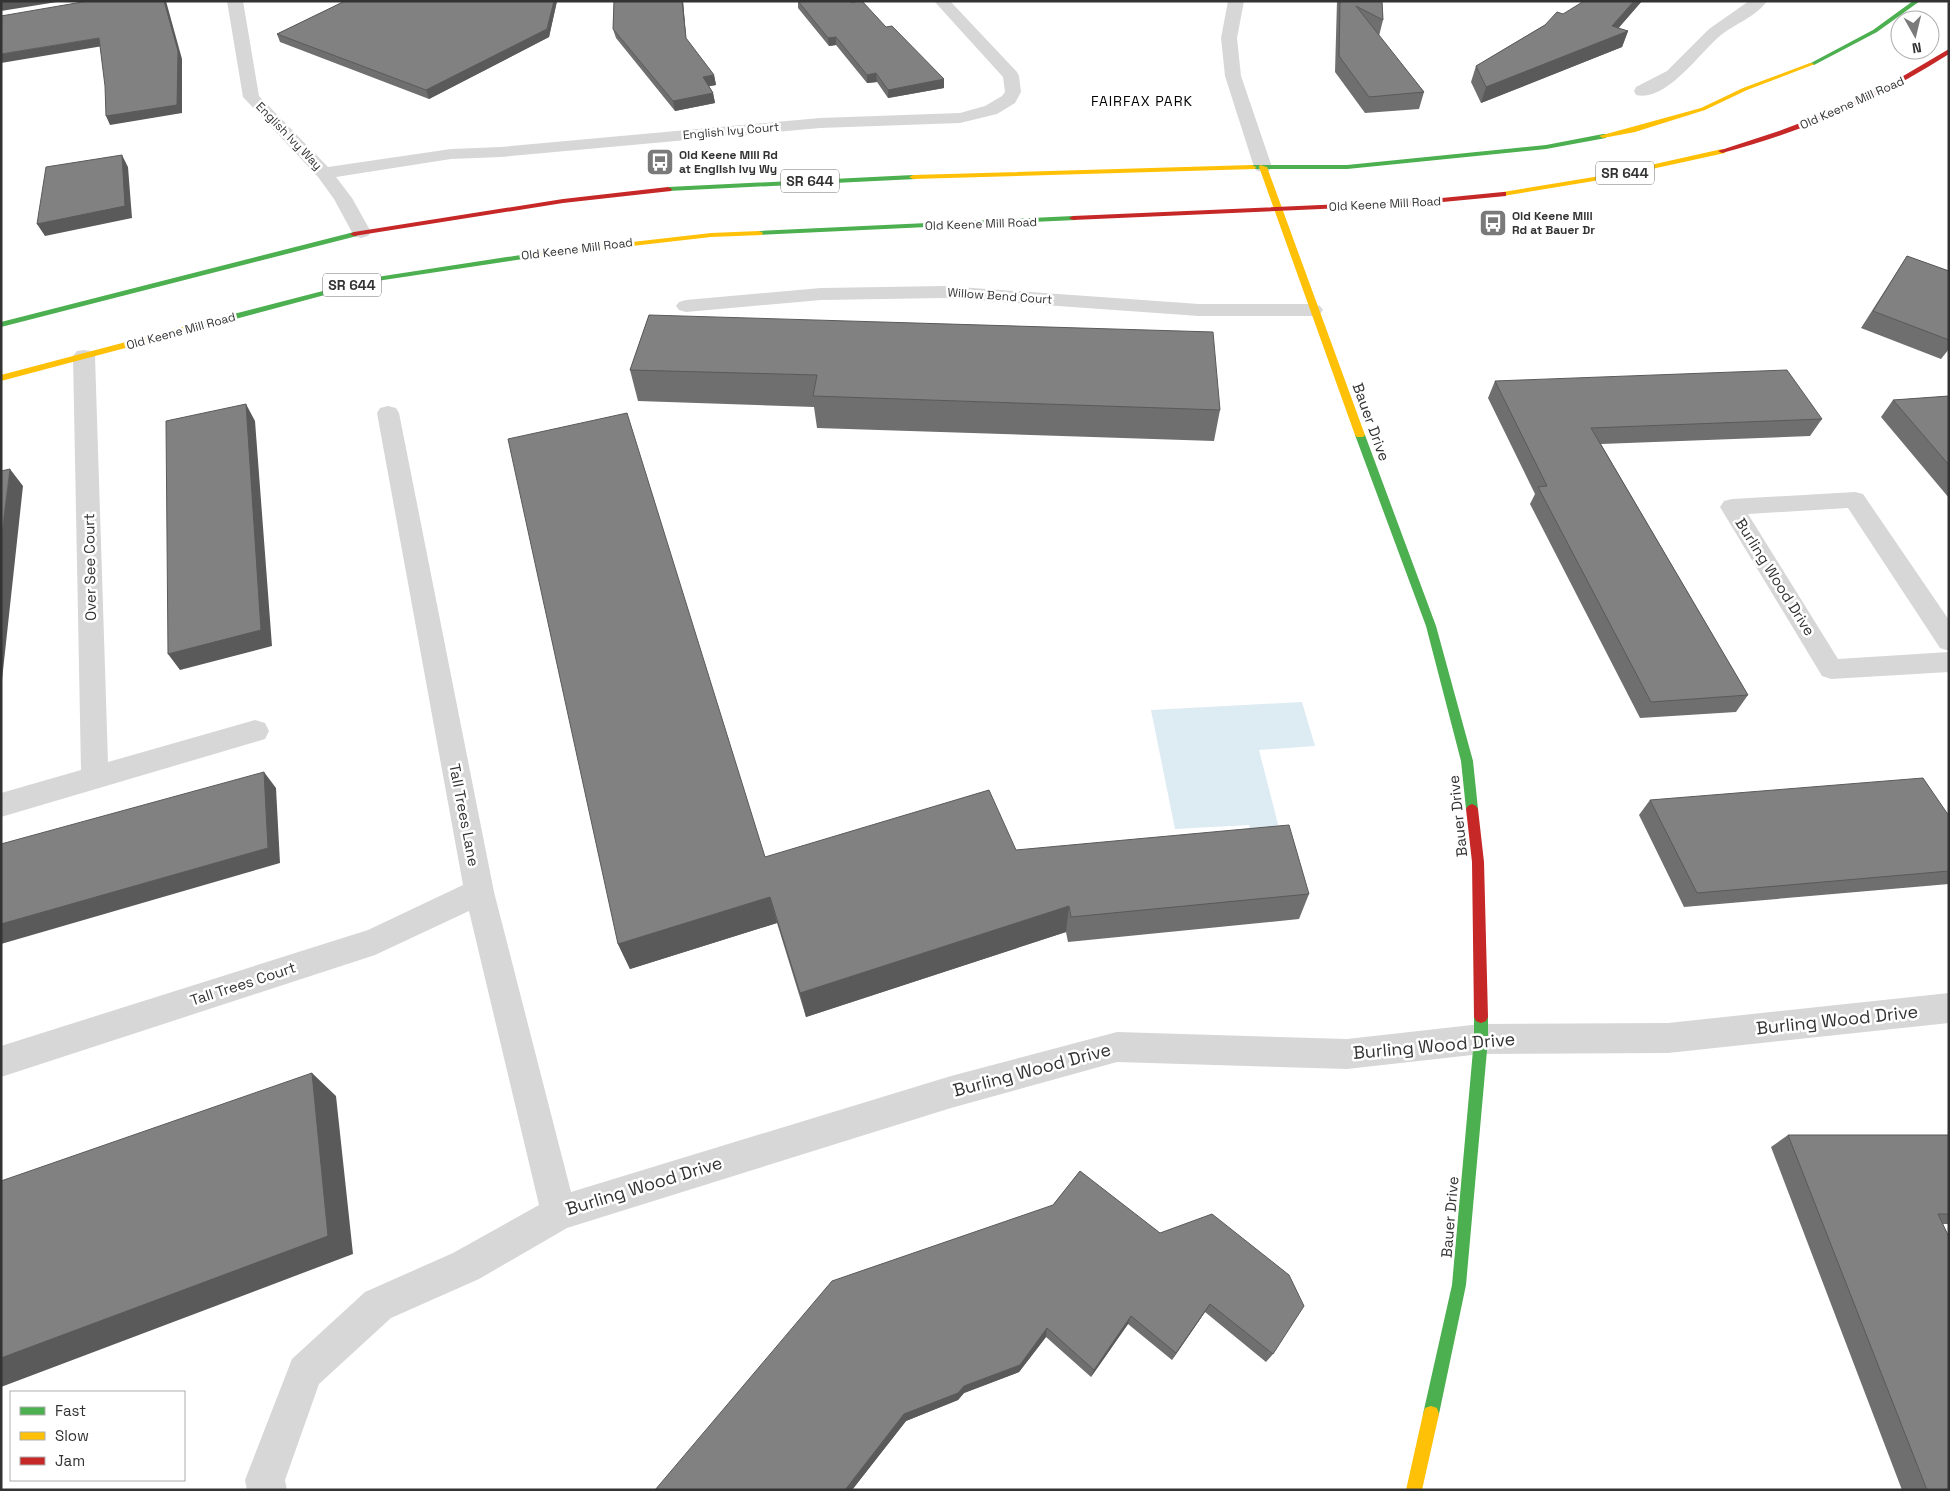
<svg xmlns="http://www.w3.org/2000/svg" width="1950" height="1491" viewBox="0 0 1950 1491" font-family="'Space Grotesk',sans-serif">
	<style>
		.water { fill: #ddebf3 }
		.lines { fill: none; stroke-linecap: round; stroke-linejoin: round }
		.street { fill: #d7d7d7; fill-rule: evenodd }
		.fast { fill: #4caf50; fill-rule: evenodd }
		.slow { fill: #ffc107; fill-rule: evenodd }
		.jam { fill: #c62828; fill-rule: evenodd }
		.wall { fill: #6f6f6f }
		.shaded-wall { fill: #5a5a5a }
		.building { fill: #818181; stroke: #5a5a5a }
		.labels { text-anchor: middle; stroke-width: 5; stroke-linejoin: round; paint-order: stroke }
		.far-street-label { font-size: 12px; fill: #333; stroke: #fff }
		.far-poi-label { font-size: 12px; font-weight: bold; fill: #333; stroke: #fff; text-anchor: start }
		.far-neighbourhood-label { font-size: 14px; letter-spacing: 1px; fill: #000; stroke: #fff }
		.shield { fill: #fff; stroke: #707070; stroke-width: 1 }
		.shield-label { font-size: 14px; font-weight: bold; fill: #333 }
		.street-label { font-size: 15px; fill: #333; stroke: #fff }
		.near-street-label { font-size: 18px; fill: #333; stroke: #fff }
	</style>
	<rect width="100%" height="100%" fill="#fff"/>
	<!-- water -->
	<path class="water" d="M1302,702L1315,746L1259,750L1280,832L1251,834L1249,825L1175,829L1151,710Z"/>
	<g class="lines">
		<!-- street -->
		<path class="street" d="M227,1H243L259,96L328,167L451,149L501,147L820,118L960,113L985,106L1002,96L1005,92L1003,77L934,1H950L1017,72L1019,76L1021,92L1015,103L997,114L960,123L820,128L501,157L451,159L336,177L352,198L371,232L368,236L361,238L354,236L334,199L318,177L243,97Z
			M1228,1H1244L1237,38L1241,76L1272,167L1269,171L1263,172L1257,171L1254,167L1225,76L1221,38Z
			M1749,1H1767C1757,16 1735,24 1721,35C1700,52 1667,102 1636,95L1634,91L1636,87L1667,71L1709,29Z
			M945,286L1199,304H1313L1320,306L1323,310L1320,314L1313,316H1199L945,298L821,300L686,312L679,310L676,306L679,302L686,300L821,288Z
			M84,350L91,351L95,356L108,762L255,720L265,723L269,731L265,739L255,742L1,817V793L81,770L73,356L77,351Z
			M388,406L396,408L399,413L494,892L571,1192L951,1076L1117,1032L1347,1039L1481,1024L1668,1023L1949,993V1023L1668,1053L1481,1054L1347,1069L1117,1062L951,1108L567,1228L479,1279L391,1318L319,1384L285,1480L287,1490H247L245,1480L292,1359L365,1292L453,1253L539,1205L469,911L375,955L1,1077V1046L368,930L463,885L377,413L380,408Z
			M1855,492L1863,494L1949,620V651L1940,648L1848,508L1748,514L1838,659L1949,652V672L1831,679L1822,676L1720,507L1724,501L1732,499Z"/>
		<!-- fast -->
		<path class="fast" d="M1913,1H1920L1877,32L1814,65L1809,64L1873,30Z
			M1603,134H1606V138L1546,149L1347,169H1252L1248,167L1252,165H1347L1546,145Z
			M913,175H916V179L668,191L664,189L668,187Z
			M1073,216H1076V220L759,235L755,233L759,231Z
			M354,232H357V236L1,327V322Z
			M527,254L531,256L530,258L377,281L194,330L190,327L191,325L377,277Z
			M1360,432L1365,435L1436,626L1473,761L1478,809L1476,812L1472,814L1468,812L1466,809L1461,761L1426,626L1355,435Z
			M1481,1011L1486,1013L1488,1017V1039L1466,1285L1439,1414L1437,1420L1431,1422L1425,1420L1423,1414L1452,1285L1474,1039V1017L1476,1013Z"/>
		<!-- slow -->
		<path class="slow" d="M1810,63L1815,64L1747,90L1705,110L1635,132L1603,138L1599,136L1701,108L1743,88Z
			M1722,149L1726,151L1725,153L1606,179L1503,196L1499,194L1503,192L1606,175Z
			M1252,165L1256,167L1255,169L913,179L909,177L913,175Z
			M1260,165L1267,167L1365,435L1363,437H1357L1355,435L1259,167Z
			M759,231L763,233L762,235L711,237L527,258L523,256L527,254L711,233Z
			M194,324L197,325V329L1,381V375Z
			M1431,1406L1437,1408L1439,1414L1422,1490H1406L1423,1414L1425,1408Z"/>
		<!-- jam -->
		<path class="jam" d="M1949,49V54C1879,99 1802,132 1722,153L1718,151L1779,131L1837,109L1893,82Z
			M668,187L672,189L671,191L563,203L354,236L350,234L354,232L563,199Z
			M1503,192H1506V196L1411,205L1073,220L1069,218L1073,216L1411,201Z
			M1472,804L1476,806L1478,809L1484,862L1488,1017L1486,1021L1481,1023L1476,1021L1474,1017L1472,862L1466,809L1468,806Z"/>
	</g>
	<!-- wall -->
	<path class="wall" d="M345,1H557L549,37L429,99L280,42L277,34Z
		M614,1H683L686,39L714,75L716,85L709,86L713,93L715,103L675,111L616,38L613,29Z
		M798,1H850L886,27L944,88L888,98L877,82L867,83L836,45L829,46L798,8Z
		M1337,1H1382L1383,20L1379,36L1424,92L1419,109L1365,113L1335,72Z
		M1642,1L1618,28L1628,31L1622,47L1481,103L1471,82L1476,66L1563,14Z
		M1907,256L1949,271V349L1941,359L1861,328Z
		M649,315L1220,410L1214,441L817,428L814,407L638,401L630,370Z
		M1495,381L1822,419L1810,436L1601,444L1748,695L1736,712L1640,718L1530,504L1535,494L1488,398Z
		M1949,396V498L1881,417L1893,400Z
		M1650,800L1949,816V884L1684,907L1639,815Z
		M1016,850L1309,894L1299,919L1068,942L1066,932L806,1017L777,923L630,969L618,944L765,857Z
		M1788,1135H1949V1224H1943L1949,1490H1902L1771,1147Z
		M1080,1171L1273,1354L1266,1362L1205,1312L1172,1360L1128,1324L1091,1377L1046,1337L1019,1372L964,1393L958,1400L906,1421L852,1490H655L1053,1205Z"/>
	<!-- shaded-wall -->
	<path class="shaded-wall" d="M8,1H63L1,11V2Z
		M164,1H166L182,59V113L110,125L106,116Z
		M554,1H557L549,37L429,99L426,90Z
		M682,1H683L687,48L686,38Z
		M1634,1H1642L1610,38L1628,31L1622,47L1481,103L1486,87L1612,26Z
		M836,37V45L829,46L828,38Z
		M99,38L103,46L1,63V54Z
		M876,73L877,82L867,83V75Z
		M714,75L716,85L705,87L703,77Z
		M944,79V88L888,98V90Z
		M713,93L715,103L675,111L673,101Z
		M122,155L128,167L132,218L45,236L37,224Z
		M246,404L255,421L272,646L180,670L168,654Z
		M10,469L23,486L1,689V541Z
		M264,772L276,788L280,863L1,944V924Z
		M770,897L777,923L630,969L618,944Z
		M1069,906L1066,932L806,1017L800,993Z
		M312,1073L336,1096L353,1254L1,1387V1358Z
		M1210,1304L1205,1312L1172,1360L1176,1353Z
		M1131,1316L1128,1324L1091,1377L1094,1370Z
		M1047,1328L1046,1337L1019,1372L964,1393L958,1400L906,1421L852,1490H845L904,1414L964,1386Z"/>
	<!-- building -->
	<path class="building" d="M88,1H164L178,51L177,105L106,116L105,86L99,38L1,54V16Z
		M345,1H554L547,29L426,90L277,34Z
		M614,1H682L686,38L714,75L703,77L713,93L673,101L613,29Z
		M798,1H850L852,3L858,1H862L886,27L892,26L944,79L888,90L876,73L867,75L836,37L828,38Z
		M1340,1H1382L1383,20L1356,6L1424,92L1369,97L1339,56Z
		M1584,1H1634L1612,26L1628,31L1486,87L1476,66L1545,25L1557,12L1563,14Z
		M122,155L125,206L37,224L46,167Z
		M1907,256L1949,271V340L1873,311Z
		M649,315L1213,332L1220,410L813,396L817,375L630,370Z
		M1787,370L1822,419L1591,428L1748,695L1651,702L1538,487L1547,486L1495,381Z
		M1949,396V465L1893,400Z
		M246,404L261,630L168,654L166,421Z
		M627,413L765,857L989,790L1016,850L1289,825L1309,894L1071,917L1069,906L800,993L770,897L618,944L508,439Z
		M10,469L1,541V471Z
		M264,772L268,848L1,924V844Z
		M1923,778L1949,816V871L1697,893L1650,800Z
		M312,1073L328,1236L1,1358V1181Z
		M1788,1135H1949V1214H1938L1949,1237V1490H1927Z
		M1080,1171L1160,1233L1212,1214L1289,1275L1304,1306L1273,1354L1210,1304L1176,1353L1131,1316L1094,1370L1047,1328L1020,1365L964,1386L958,1393L904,1414L845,1490H655L832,1281L1053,1205Z"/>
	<!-- icons -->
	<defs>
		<g id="bus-square" transform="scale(1.4375)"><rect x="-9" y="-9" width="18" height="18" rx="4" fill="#7a7a7a" stroke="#fff"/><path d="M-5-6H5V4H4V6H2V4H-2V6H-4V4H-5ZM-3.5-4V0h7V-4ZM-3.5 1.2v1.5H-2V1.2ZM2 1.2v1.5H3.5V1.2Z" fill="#fff"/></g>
	</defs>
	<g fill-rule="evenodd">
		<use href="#bus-square" x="660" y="162"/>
		<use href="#bus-square" x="1493" y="223"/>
	</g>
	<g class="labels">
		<!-- far-street labels -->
		<g class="far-street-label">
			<text transform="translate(1852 103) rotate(-24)" y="4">Old Keene Mill Road</text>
			<text transform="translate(731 131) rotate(-5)" y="4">English Ivy Court</text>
			<text transform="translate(289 136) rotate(46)" y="4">English Ivy Way</text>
			<text transform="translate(1385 204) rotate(-3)" y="4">Old Keene Mill Road</text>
			<text transform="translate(981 224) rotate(-2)" y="4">Old Keene Mill Road</text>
			<text transform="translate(577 249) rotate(-7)" y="4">Old Keene Mill Road</text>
			<text transform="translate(1000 296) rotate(4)" y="4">Willow Bend Court</text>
			<text transform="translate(181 331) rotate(-15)" y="4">Old Keene Mill Road</text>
		</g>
		<!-- far-poi labels -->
		<g class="far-poi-label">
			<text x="679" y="159">Old Keene Mill Rd<tspan x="679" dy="14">at English Ivy Wy</tspan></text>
			<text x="1512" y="220">Old Keene Mill<tspan x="1512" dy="14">Rd at Bauer Dr</tspan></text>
		</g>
		<!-- far-neighbourhood labels -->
		<g class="far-neighbourhood-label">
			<text x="1142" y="106">FAIRFAX PARK</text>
		</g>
		<!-- shield labels -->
		<g class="shield">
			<rect x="1596" y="161.5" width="58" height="23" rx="4"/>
			<rect x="781" y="169.5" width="58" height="23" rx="4"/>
			<rect x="323" y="273.5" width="58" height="23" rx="4"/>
		</g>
		<g class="shield-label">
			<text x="1625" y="178">SR 644</text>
			<text x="810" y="186">SR 644</text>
			<text x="352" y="290">SR 644</text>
		</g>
		<!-- street labels -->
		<g class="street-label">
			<text transform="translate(1371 422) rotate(70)" y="5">Bauer Drive</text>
			<text transform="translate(90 567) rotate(-91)" y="5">Over See Court</text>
			<text transform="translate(1775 577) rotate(58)" y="5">Burling Wood Drive</text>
			<text transform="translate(464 815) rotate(79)" y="5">Tall Trees Lane</text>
			<text transform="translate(1458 816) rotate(-96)" y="5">Bauer Drive</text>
			<text transform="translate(243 984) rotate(-18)" y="5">Tall Trees Court</text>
			<text transform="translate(1450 1217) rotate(-85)" y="5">Bauer Drive</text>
		</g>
		<!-- near-street labels -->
		<g class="near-street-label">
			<text transform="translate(1837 1020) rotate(-6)" y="6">Burling Wood Drive</text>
			<text transform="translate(1434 1046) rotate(-5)" y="6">Burling Wood Drive</text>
			<text transform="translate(1032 1070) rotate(-15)" y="6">Burling Wood Drive</text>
			<text transform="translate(644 1186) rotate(-17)" y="6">Burling Wood Drive</text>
		</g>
	</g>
	<!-- border -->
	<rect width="1950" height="1491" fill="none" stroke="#333333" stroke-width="5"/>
	<!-- legend -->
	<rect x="10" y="1391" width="175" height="90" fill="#ffffff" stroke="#adadad"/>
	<rect x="20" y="1407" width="25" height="8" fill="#4caf50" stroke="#adadad"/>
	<text x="55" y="1416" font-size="15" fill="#333333">Fast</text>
	<rect x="20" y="1432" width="25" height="8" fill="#ffc107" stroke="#adadad"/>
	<text x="55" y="1441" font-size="15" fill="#333333">Slow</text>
	<rect x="20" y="1457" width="25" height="8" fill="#c62828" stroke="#adadad"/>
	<text x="55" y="1466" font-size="15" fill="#333333">Jam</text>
	<!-- north arrow -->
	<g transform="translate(1915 35) rotate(172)"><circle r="24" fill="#ffffff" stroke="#adadad"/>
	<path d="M0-4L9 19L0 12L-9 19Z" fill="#7a7a7a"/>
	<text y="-8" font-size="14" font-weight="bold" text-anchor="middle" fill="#333333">N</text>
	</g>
</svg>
